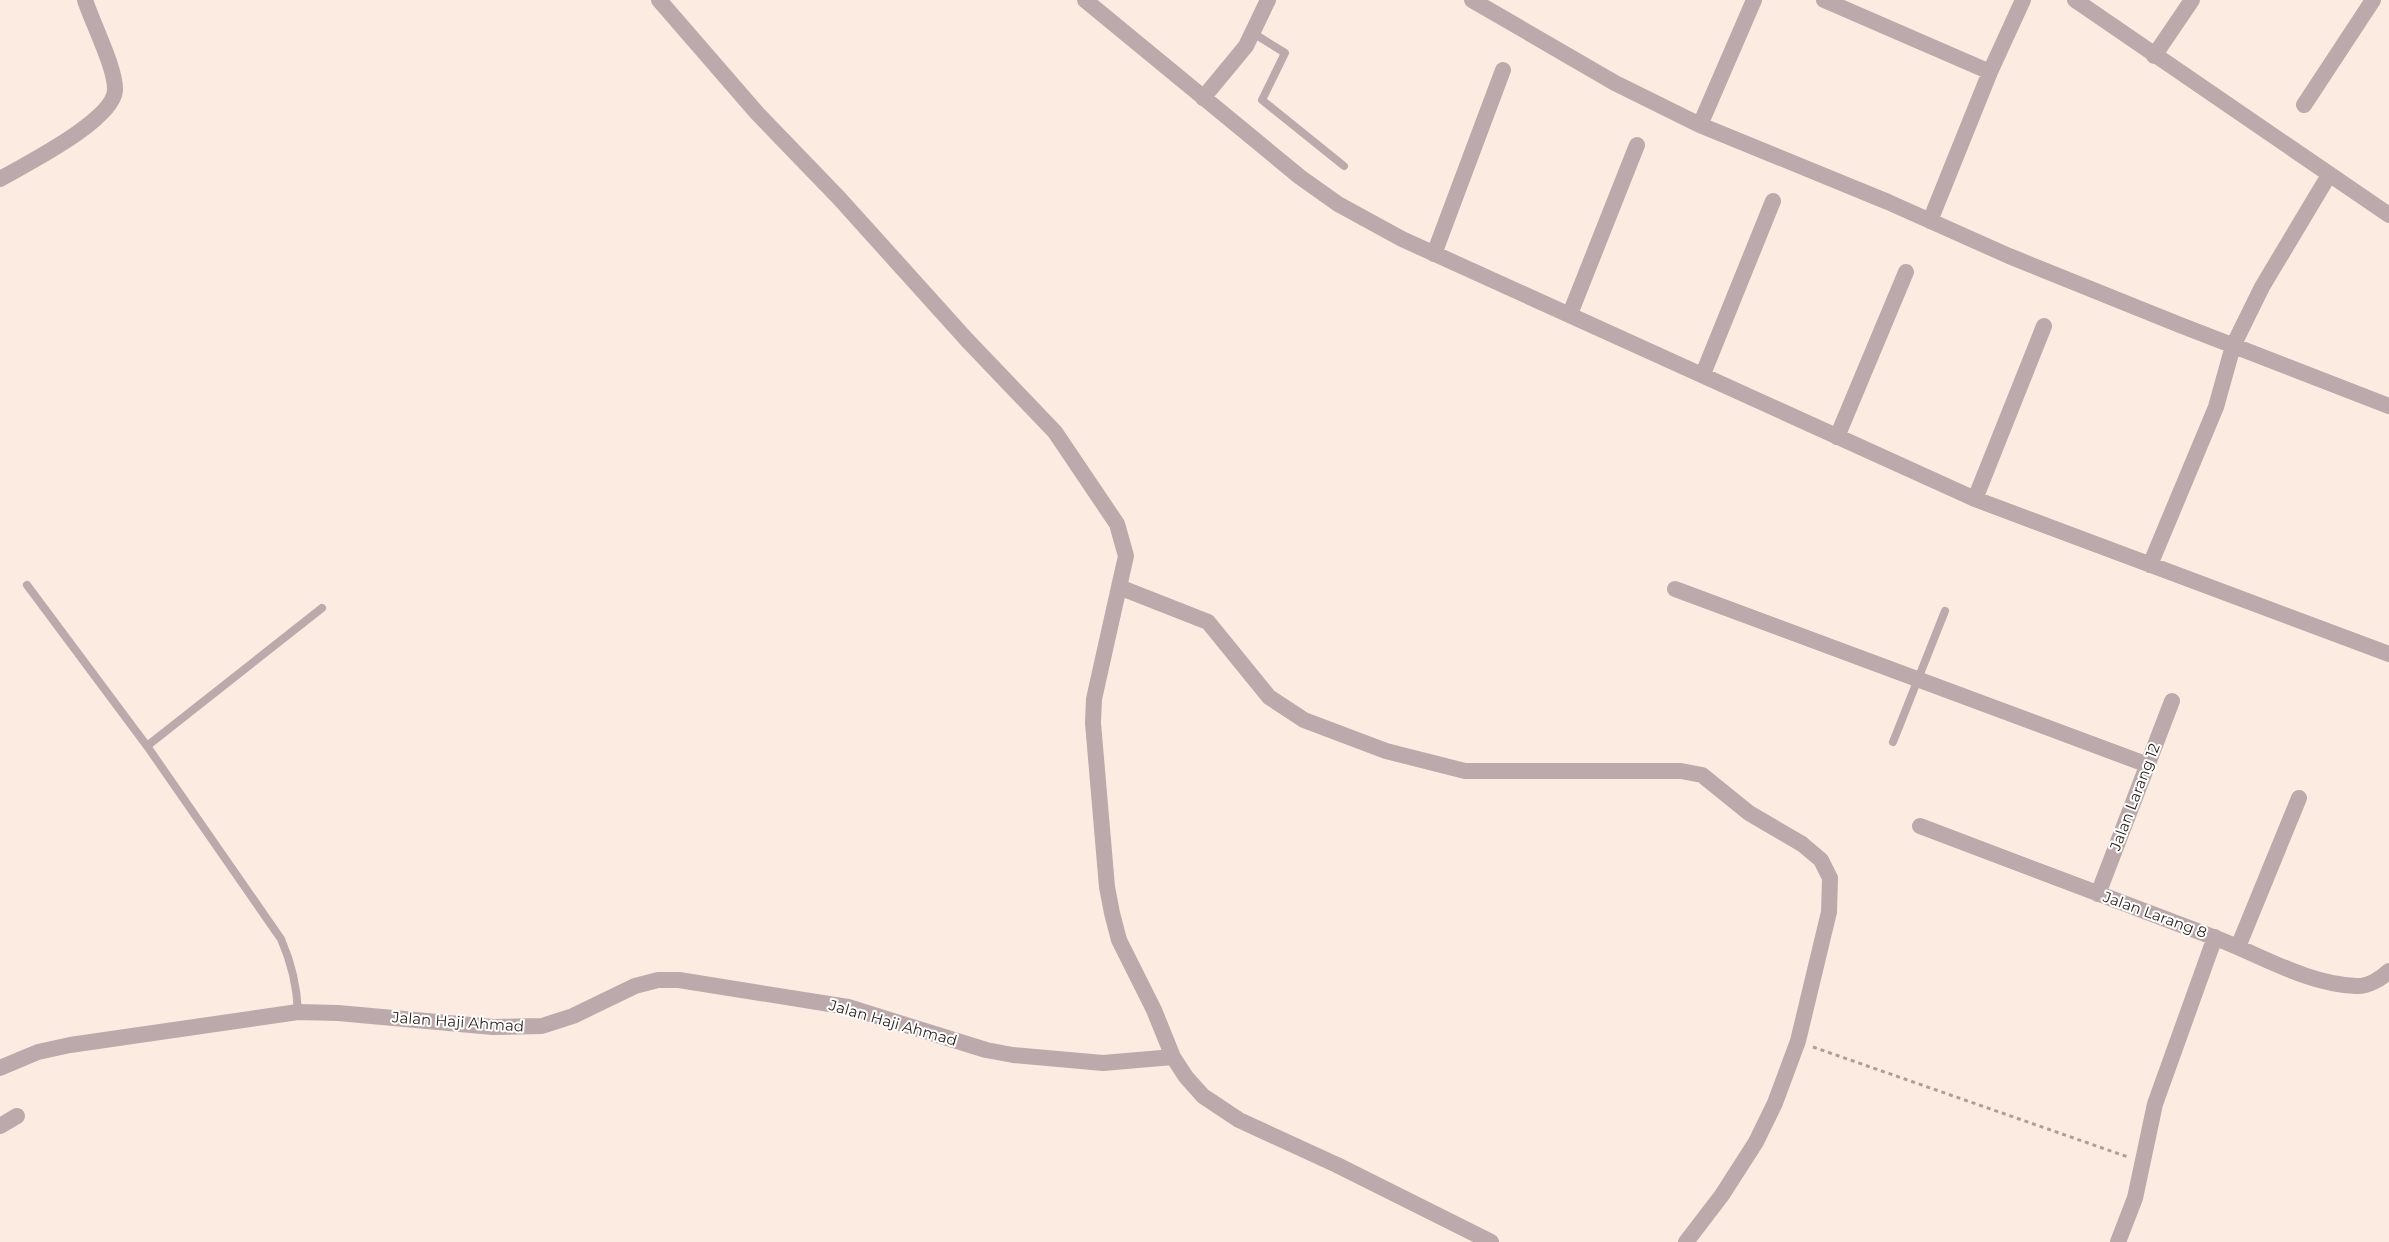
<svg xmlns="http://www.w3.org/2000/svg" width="2389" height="1242" viewBox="0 0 2389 1242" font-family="Montserrat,sans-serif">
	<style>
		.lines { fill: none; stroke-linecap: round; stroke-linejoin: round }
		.path { stroke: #ae9f96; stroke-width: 3; stroke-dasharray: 4 4; stroke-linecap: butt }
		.service { stroke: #bba9ac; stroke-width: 8 }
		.minor { stroke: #bba9ac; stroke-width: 16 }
		.labels { text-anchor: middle; stroke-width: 4; stroke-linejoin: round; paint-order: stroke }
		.street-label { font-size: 15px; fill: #291f18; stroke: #fff }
	</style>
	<rect width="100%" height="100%" fill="#fcebe0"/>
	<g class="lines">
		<!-- path -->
		<path class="path" d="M1813,1047L2128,1157"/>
		<!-- service -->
		<path class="service" d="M1253,33L1285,53L1262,100L1344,166
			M27,585L147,746L281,939C292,964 297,985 298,1012
			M1893,742L1945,611
			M147,746L322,608"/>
		<!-- minor -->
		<path class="minor" d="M659,0L757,113L839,198L967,340L1055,432L1117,524L1126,556L1119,587L1208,622L1269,697L1304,720L1386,751L1465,771H1681L1702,775L1749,813L1802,844L1821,860L1830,878L1829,912L1798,1041L1775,1103L1756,1142L1722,1195L1686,1242
			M1085,0L1300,177L1338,204L1402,239L1975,499L2389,654
			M1472,0L1615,83L1700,125L1888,202L2009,256L2180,325L2389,406
			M1824,0L1990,72
			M2075,0L2389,215
			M2154,56L2192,0
			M1203,98L1246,46L1268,0
			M2304,105L2373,0
			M1700,125L1754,0
			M0,179C26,164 114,120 115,90C116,69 92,22 85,0
			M1930,221L1990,72L2023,0
			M1434,254L1503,70
			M1570,314L1637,145
			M1703,374L1773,201
			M1837,437L1906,272
			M1975,499L2044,326
			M2150,565L2216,407L2233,346L2262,287L2329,175
			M1119,587L1094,699L1093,723L1107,887L1112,913L1119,940L1154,1010L1173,1057L1186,1077L1203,1096L1239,1120L1337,1165L1491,1242
			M1675,589L2148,765
			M1920,826C2018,863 2115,900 2213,937C2259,954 2306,984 2356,986C2367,987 2381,979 2389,971
			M2098,894L2172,701
			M2238,947L2299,798
			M0,1068L38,1052L70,1045L298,1012L338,1013L493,1027L542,1026L573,1016L635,986L658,980H679L848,1007L986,1050L1013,1055L1103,1063L1173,1057
			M0,1126L17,1116
			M2118,1242L2135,1198L2155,1104L2215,937"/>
	</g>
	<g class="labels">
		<!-- street labels -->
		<g class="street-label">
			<text transform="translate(2135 797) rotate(-69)" y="5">Jalan Larang 12</text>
			<text transform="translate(2155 915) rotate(20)" y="5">Jalan Larang 8</text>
			<text transform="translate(458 1022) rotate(4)" y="5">Jalan Haji Ahmad</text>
			<text transform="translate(893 1023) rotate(16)" y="5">Jalan Haji Ahmad</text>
		</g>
	</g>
</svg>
